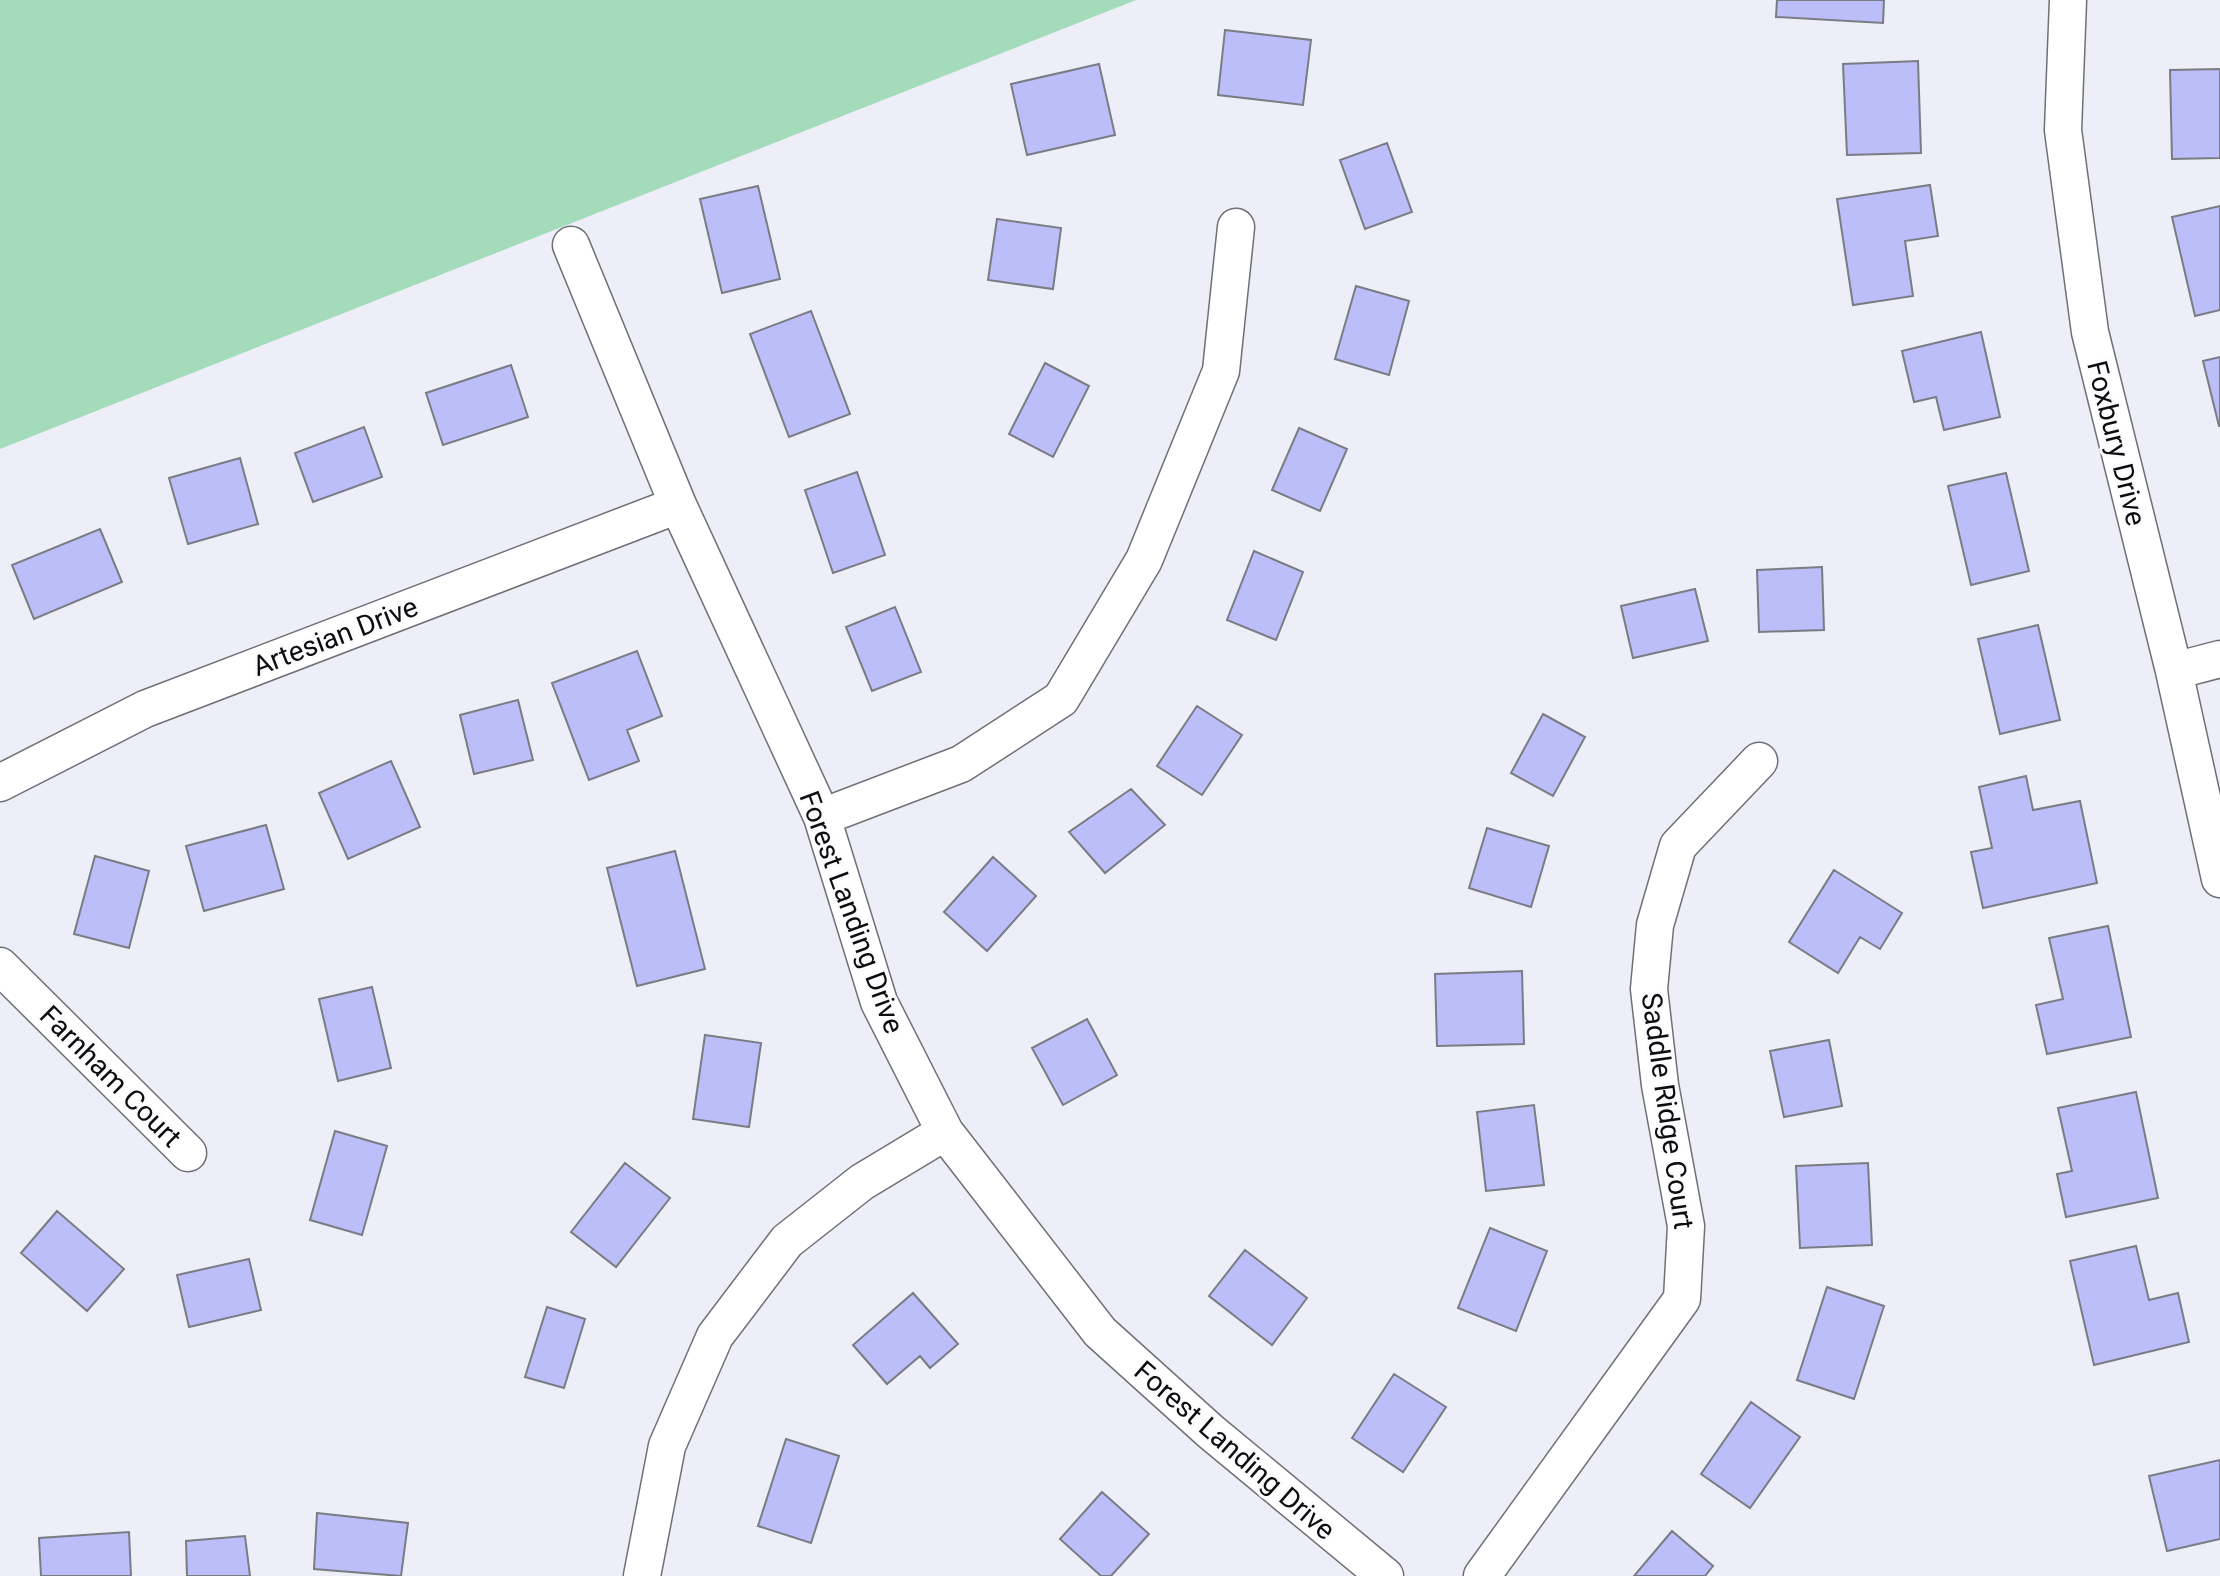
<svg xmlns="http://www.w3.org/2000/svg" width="2220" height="1576" viewBox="0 0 2220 1576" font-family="Roboto,sans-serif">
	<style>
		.green { fill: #a3dbbb }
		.building { fill: #bbbef9; stroke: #7b7c83; stroke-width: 2 }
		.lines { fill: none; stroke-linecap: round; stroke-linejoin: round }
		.street-casing { stroke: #6f7077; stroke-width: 39 }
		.street { stroke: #fff; stroke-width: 36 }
		.labels { text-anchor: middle; stroke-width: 6; stroke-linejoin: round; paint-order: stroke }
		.street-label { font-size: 28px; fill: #0c0d0f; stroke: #fcfcfe }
	</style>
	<rect width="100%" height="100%" fill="#edeef7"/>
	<!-- green -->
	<path class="green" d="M0,0H1136L0,449Z"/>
	<!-- building -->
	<path class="building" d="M1777,0H1884L1883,23L1776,17Z
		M1225,30L1311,40L1303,105L1218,95Z
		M1918,61L1921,153L1847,155L1843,64Z
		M1099,64L1115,135L1027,155L1011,84Z
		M2220,69V158L2172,159L2170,70Z
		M1387,143L1412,212L1365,229L1340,160Z
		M1930,185L1938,236L1905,241L1913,296L1853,305L1837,199Z
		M758,186L780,279L722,293L700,199Z
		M2220,206V310L2195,316L2172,217Z
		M997,219L1061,228L1053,289L988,280Z
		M1356,286L1409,301L1389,375L1335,359Z
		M811,311L850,414L789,437L750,334Z
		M1981,332L2000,417L1944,430L1936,397L1914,402L1902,351Z
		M2220,357V426H2219L2203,361Z
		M1045,363L1089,386L1053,457L1009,434Z
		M511,365L528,417L443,445L426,393Z
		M364,427L382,477L313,502L295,453Z
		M1299,428L1347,449L1320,511L1272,490Z
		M240,458L258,524L188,544L169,478Z
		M857,472L885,555L833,573L805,490Z
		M2006,473L2029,571L1971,585L1948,486Z
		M100,529L122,582L34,619L12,565Z
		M1254,551L1303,572L1276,640L1227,620Z
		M1822,567L1824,630L1759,632L1757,570Z
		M1695,589L1708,641L1633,658L1621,606Z
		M895,607L921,672L872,691L846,627Z
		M2038,625L2060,720L2000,734L1978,639Z
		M637,651L662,716L627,730L639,761L589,780L552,683Z
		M518,700L533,760L474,774L460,715Z
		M1197,706L1242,735L1202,795L1157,766Z
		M1543,714L1585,737L1553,796L1511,773Z
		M391,761L420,827L348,859L319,793Z
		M2026,776L2033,810L2080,801L2097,883L1983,908L1971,852L1992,848L1979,787Z
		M1131,789L1165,825L1105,873L1069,832Z
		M266,825L284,889L204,911L186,846Z
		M1487,828L1549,846L1531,907L1469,888Z
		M675,851L705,969L637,986L607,868Z
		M95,856L149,871L129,948L74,934Z
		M993,857L1036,896L987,951L944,912Z
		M1834,870L1902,913L1880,949L1860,937L1838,973L1789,942Z
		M2108,926L2131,1037L2047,1054L2036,1005L2063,999L2049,938Z
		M1522,971L1524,1044L1437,1046L1435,974Z
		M372,987L391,1068L338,1081L319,999Z
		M1087,1019L1117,1075L1063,1105L1032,1048Z
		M705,1035L761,1043L749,1127L693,1119Z
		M1829,1040L1842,1106L1784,1117L1770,1051Z
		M2136,1092L2158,1198L2066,1217L2057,1174L2072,1171L2058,1108Z
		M1534,1105L1544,1185L1486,1191L1477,1112Z
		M335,1131L387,1146L362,1235L310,1220Z
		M625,1163L670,1198L616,1267L571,1232Z
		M1868,1163L1872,1245L1800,1248L1796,1166Z
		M57,1211L124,1269L87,1311L21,1253Z
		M1490,1228L1547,1251L1516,1331L1458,1308Z
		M2136,1246L2149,1300L2178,1293L2189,1342L2094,1365L2070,1261Z
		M1245,1250L1307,1298L1272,1345L1209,1296Z
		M249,1259L261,1310L189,1327L177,1275Z
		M1827,1287L1884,1306L1854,1399L1797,1380Z
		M913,1293L958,1344L930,1368L920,1356L887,1384L853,1345Z
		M547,1307L585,1319L564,1388L525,1377Z
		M1394,1374L1446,1407L1403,1472L1352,1438Z
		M1751,1402L1800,1437L1750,1508L1701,1474Z
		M786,1439L839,1456L811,1543L758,1526Z
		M2220,1460V1539L2167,1551L2149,1476Z
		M1102,1492L1149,1534L1111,1576H1101L1060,1539Z
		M317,1513L408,1523L401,1576L314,1569Z
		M1672,1531L1713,1566L1705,1576H1634Z
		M129,1532L131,1576H41L39,1538Z
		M245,1536L250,1576H187L186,1541Z"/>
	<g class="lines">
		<!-- street casing -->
		<g class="street-casing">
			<path id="street" d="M2068,0L2063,130L2090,332L2174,671L2220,879
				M571,245L678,505L822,817L879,1002L945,1132L1100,1332L1211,1432L1385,1576
				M2174,671L2220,659
				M0,783L145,709L678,505
				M822,817L961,764L1061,699L1144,560L1221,371L1236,227
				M0,966L188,1153
				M642,1576L667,1446L715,1336L787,1241L862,1182L945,1132
				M1482,1576L1682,1299L1686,1226L1660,1085L1649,989L1655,925L1678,846L1759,761"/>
		</g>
		<!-- street -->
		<use href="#street" class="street"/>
	</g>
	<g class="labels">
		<!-- street labels -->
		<g class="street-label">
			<text transform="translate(2117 443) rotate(76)" y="10">Foxbury Drive</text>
			<text transform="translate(335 636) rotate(-21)" y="10">Artesian Drive</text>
			<text transform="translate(852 912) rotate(70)" y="10">Forest Landing Drive</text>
			<text transform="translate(111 1076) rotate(45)" y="10">Farnham Court</text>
			<text transform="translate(1668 1111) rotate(82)" y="10">Saddle Ridge Court</text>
			<text transform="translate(1235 1450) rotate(41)" y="10">Forest Landing Drive</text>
		</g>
	</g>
</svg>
